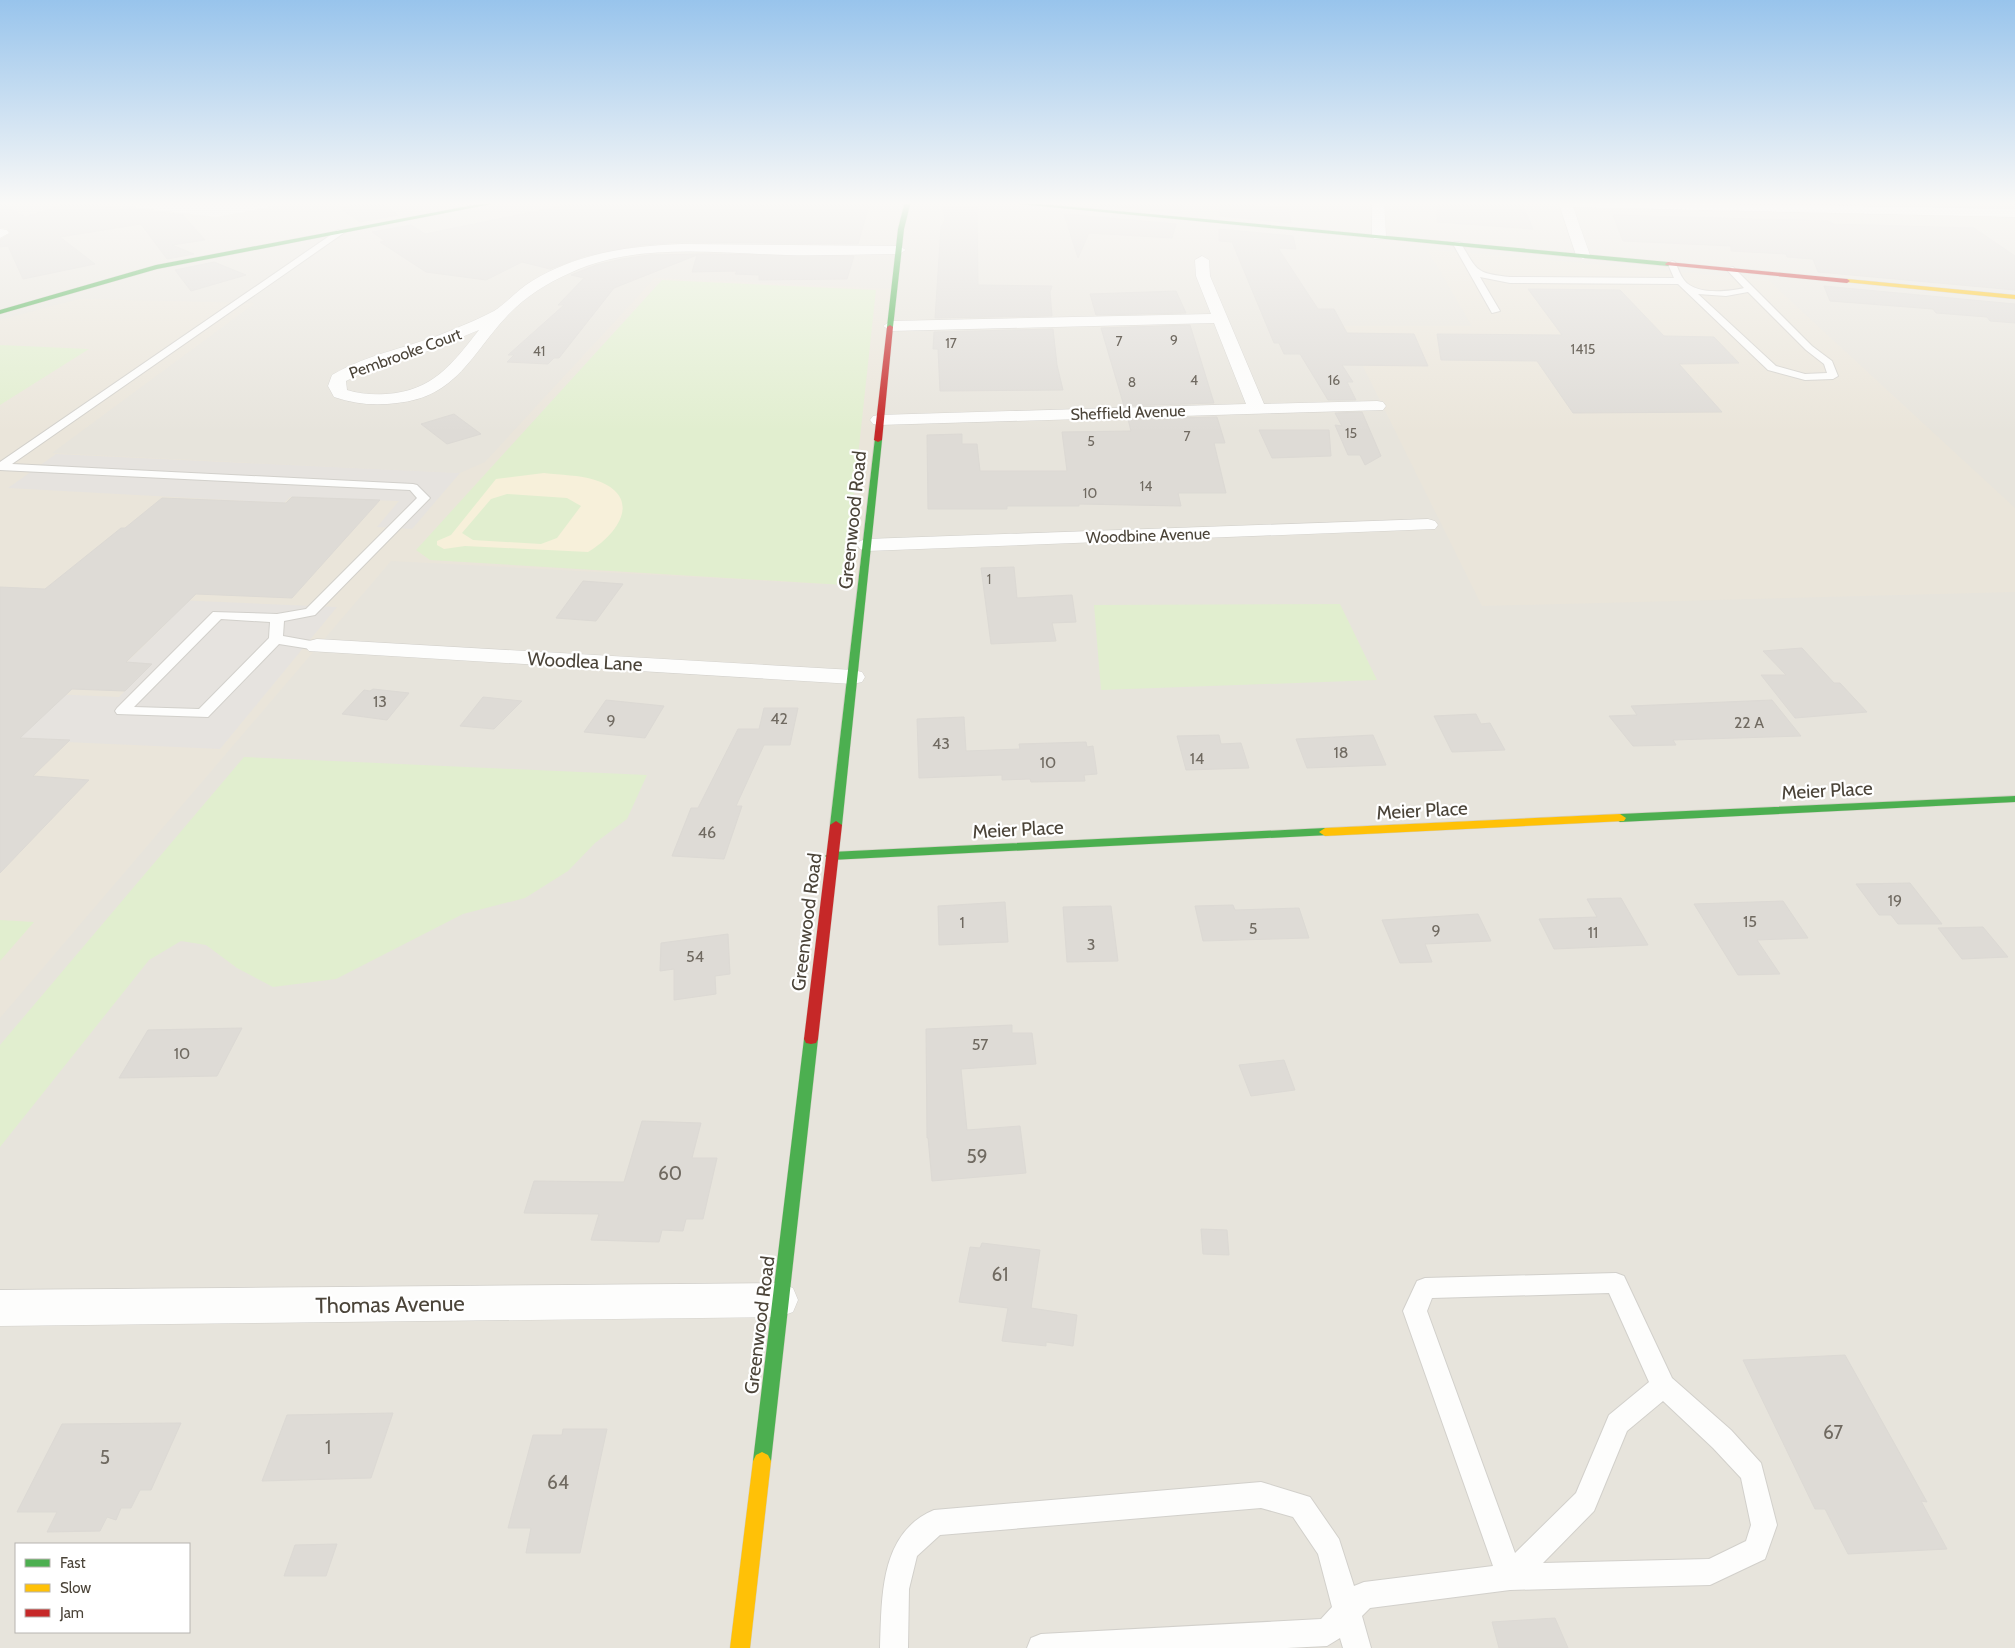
<svg xmlns="http://www.w3.org/2000/svg" width="2015" height="1648" viewBox="0 0 2015 1648" font-family="Cabin,sans-serif">
	<style>
		.residential { fill: #e7e4dc; fill-rule: evenodd }
		.education { fill: #eae5da }
		.green { fill: #e1eecf }
		.sand { fill: #f7f0da; fill-rule: evenodd }
		.parking { fill: #e6e3df }
		.building { fill: #dedbd6; stroke: #dcd9d4 }
		.lines { fill: none; stroke-linecap: round; stroke-linejoin: round }
		.lane-casing { stroke: #d2d0cb; stroke-width: 2 }
		.street-casing { stroke: #d2d0cb; stroke-width: 1 }
		.fast-casing { stroke: #d3cfc5; stroke-width: 1 }
		.slow-casing { stroke: #d3cfc5; stroke-width: 1 }
		.jam-casing { stroke: #d3cfc5; stroke-width: 1 }
		.lane { fill: #fdfdfc; fill-rule: evenodd }
		.street { fill: #fdfdfc; fill-rule: evenodd }
		.fast { fill: #4caf50; fill-rule: evenodd }
		.slow { fill: #ffc107; fill-rule: evenodd }
		.jam { fill: #c62828; fill-rule: evenodd }
		.labels { text-anchor: middle; stroke-width: 4.5; stroke-linejoin: round; paint-order: stroke }
		.far-number-label { font-size: 14px; fill: #706a61 }
		.far-street-label { font-size: 16px; fill: #4b4439; stroke: #fff }
		.number-label { font-size: 16px; fill: #706a61 }
		.street-label { font-size: 19px; fill: #4b4439; stroke: #fff }
		.near-number-label { font-size: 19px; fill: #706a61 }
		.near-street-label { font-size: 22px; fill: #4b4439; stroke: #fff }
	</style>
	<rect width="100%" height="100%" fill="#f4f2ee"/>
	<!-- residential -->
	<path class="residential" d="M16,201H88L216,217L301,201H2015V1648H0V204ZM16,1544H189V1632H16Z"/>
	<!-- education -->
	<path class="education" d="M1427,249L1768,280L2015,508V592L1482,606L1343,326H1472Z
		M655,278L895,289L863,586L391,561L0,1018V320L79,299L255,303L52,453L460,473L485,462Z"/>
	<!-- green -->
	<path class="green" d="M662,280L876,290L844,585L430,560L416,550Z
		M0,345L89,349L0,405Z
		M1340,604L1377,680L1101,690L1094,605Z
		M244,757L647,775L627,819L595,843L568,871L525,898L463,914L336,979L273,987L237,968L206,945L181,941L149,960L0,1147V1045Z
		M0,920L34,922L0,961Z"/>
	<!-- sand -->
	<path class="sand" d="M544,473C561,475 579,475 595,480C644,496 619,534 588,552L465,546L444,549L437,545V541L451,535L496,479ZM507,494L567,498L581,506L557,538L541,544L473,540L462,533L491,499Z"/>
	<!-- parking -->
	<path class="parking" d="M56,454L460,473L412,529L377,527L399,501L290,497L284,503L8,488Z
		M152,599L337,607L220,749L1,739L49,694L119,697L148,668L123,666L166,624Z"/>
	<!-- building -->
	<path class="building" d="M0,201L25,217L71,202L130,210L128,208L183,215L205,240L172,245L194,254L167,259L141,224L60,237L95,264L23,279L8,246L0,247V240L11,233L7,228L0,227Z
		M378,201L398,215L360,222L340,208Z
		M586,201H831L869,205L858,244L682,242L642,245L585,256L550,269L522,262L486,280L426,272L380,242L385,241L372,232L411,225L425,234Z
		M1060,201H1183L1179,213Z
		M1437,201H1521L1533,229L1437,222Z
		M1220,204L1288,208L1291,223L1220,216Z
		M943,207H977L978,285L1052,286L1050,292L1052,316L935,318L941,227L945,220Z
		M1064,214L1176,224L1172,238L1089,233L1078,258Z
		M1613,215L1828,221L1833,224L1974,228L2015,256V290L1818,272L1813,259L1787,257L1786,254L1731,251V246L1623,241Z
		M1219,229L1293,236L1296,249L1278,248L1318,309H1334L1347,333L1414,334L1428,366L1342,365L1353,382H1347L1356,400H1328L1300,354H1284L1279,343H1274L1232,242L1219,241Z
		M704,254L854,256L847,279L759,280V275L735,274L737,271L692,272L697,255L614,288L559,358H554L548,364L507,362L514,355H508L564,305H558L584,278L571,275L596,265L622,259L649,255Z
		M214,262L246,275L191,291L175,270Z
		M1824,286L2015,304V323L1990,321L1987,317L1936,313L1933,309L1830,301Z
		M1528,289L1620,290L1664,336L1714,337L1739,363L1679,364L1722,412L1573,413L1537,361L1441,360L1437,334L1562,335Z
		M1176,291L1186,313L1096,315L1090,294Z
		M1190,325L1214,403L1124,406L1101,328Z
		M1053,329L1057,365L1063,390L940,391L938,349H933L934,332Z
		M1362,412L1381,456L1365,465L1360,455H1348L1335,425L1342,426L1335,413Z
		M454,414L481,434L447,444L421,424Z
		M1217,417L1225,443H1214L1226,493H1178L1181,506L1079,504V506H1007V509H928L927,435L962,434V444H977L980,471H1067L1062,432L1131,431L1128,419Z
		M1259,430H1329L1331,456L1272,458Z
		M292,497L380,500L292,598L196,594L126,662L152,664L125,691L72,689L20,738L70,740L33,776L89,780L0,873V587L45,589L121,528H125L162,498L286,503Z
		M1014,567L1017,598L1072,595L1076,622L1052,623L1056,641L991,644L981,568Z
		M583,581L623,584L596,621L556,618Z
		M1802,648L1834,683H1840L1867,712L1795,718L1761,675H1786L1763,651Z
		M373,689L409,693L387,720L342,714L364,690L370,691Z
		M483,697L522,701L494,729L460,726Z
		M606,700L664,706L645,738L584,732Z
		M1772,700L1801,736L1673,740L1676,745L1633,746L1609,716L1637,715L1631,706Z
		M764,708H798L790,745H764L736,806H742L724,859L672,856L691,808H698L738,729H759Z
		M1476,714L1481,724L1490,723L1505,750L1452,752L1434,716Z
		M964,717L966,751L1020,749L1019,744L1086,742L1087,747L1093,746L1097,774L1084,775L1085,781L1031,782L1030,779L1002,780V775L919,778L917,719Z
		M1219,735L1221,744L1241,743L1249,768L1186,770L1177,736Z
		M1373,735L1386,765L1307,768L1296,739Z
		M1910,883L1942,924H1898L1891,915H1879L1856,884Z
		M1621,898L1648,945L1554,949L1539,919L1597,917L1587,899Z
		M1783,901L1808,938L1757,940L1780,974L1738,975L1694,904Z
		M1005,902L1008,942L939,945L938,906Z
		M1233,905L1235,910L1299,908L1309,938L1203,941L1195,906Z
		M1111,906L1118,961L1067,962L1063,907Z
		M1478,914L1491,941L1425,944L1432,962L1400,963L1382,920Z
		M1983,927L2008,957L1962,959L1938,928Z
		M728,934L730,974L715,976L716,994L674,1000V969L660,971L661,943Z
		M1012,1025V1033H1032L1036,1064L961,1069L967,1130L1020,1126L1026,1173L932,1181L928,1138H927L926,1029Z
		M242,1028L217,1076L119,1078L148,1030Z
		M1284,1060L1295,1090L1251,1096L1239,1065Z
		M642,1121L701,1123L692,1158H717L703,1219H686L683,1231L662,1230L659,1242L591,1240L599,1214L524,1213L534,1181L624,1182Z
		M1201,1229L1227,1230L1229,1255L1203,1254Z
		M982,1243L1040,1250L1031,1308L1077,1315L1073,1346L1046,1342V1346L1002,1341L1008,1308L959,1302L970,1247L980,1248Z
		M1845,1355L1927,1502L1921,1501L1947,1549L1848,1554L1825,1509H1815L1743,1360Z
		M393,1413L371,1478L262,1481L287,1415Z
		M181,1423L151,1490H140L131,1508H121L116,1520L107,1517L100,1531L47,1532L57,1512H17L62,1424Z
		M563,1429H607L580,1553H526L531,1528H508L533,1435H562Z
		M337,1544L326,1576H284L295,1545Z
		M1555,1618L1568,1648H1499L1492,1622Z"/>
	<g class="lines">
		<!-- lane casing -->
		<g class="lane-casing">
			<path id="lane" d="M338,230L345,232L12,464L413,484L417,485L430,498L315,615L284,621L283,636L322,643L324,646L322,649L317,650L279,644L208,717L117,714L115,711L117,708L213,612L277,614L306,609L417,498L410,490L0,470V462ZM221,619L270,622L269,638L199,709L134,707Z
				M1454,242H1460C1478,271 1474,273 1510,277L1674,278L1668,264L1672,261L1675,262C1678,268 1680,275 1684,280C1695,295 1728,292 1744,288L1726,269L1733,267L1812,346L1832,361L1838,376L1833,379L1805,380L1768,370L1678,284L1510,283L1480,277L1500,311L1492,313L1453,244ZM1748,292L1806,350L1824,364L1827,373L1805,374L1776,366L1698,294L1726,296Z
				M1616,1273L1624,1276L1672,1378L1731,1430L1761,1463L1777,1525L1765,1559L1710,1585L1510,1590L1370,1608L1362,1616L1371,1648H1343L1340,1638L1327,1646L1287,1648H1027L1031,1638L1041,1634L1321,1619L1332,1607L1318,1554L1293,1517L1261,1508L940,1535L917,1556L909,1589L908,1648H880C882,1598 879,1533 934,1510L1261,1482L1310,1497L1339,1539L1354,1586L1364,1582L1493,1566L1403,1311L1417,1281L1425,1278ZM1609,1293L1649,1382L1609,1415L1576,1493L1515,1553L1427,1311L1432,1298ZM1663,1401L1713,1448L1741,1478L1751,1525L1746,1541L1709,1559L1543,1563L1594,1511L1627,1431Z"/>
		</g>
		<!-- street casing -->
		<g class="street-casing">
			<path id="street" d="M1372,201H1384L1386,236L1384,239H1374L1372,236Z
				M1558,201L2015,209V217L1573,207L1590,255L1583,259L1576,255Z
				M0,229L7,230L9,233L0,238Z
				M682,244L899,246L906,250L899,254C861,254 824,256 786,255C716,253 635,242 570,273C547,283 525,297 508,315C471,354 457,397 397,403C375,406 355,404 334,397L328,386L332,375C369,353 413,347 452,330C466,324 481,318 494,311C507,303 518,289 532,281C578,253 629,246 682,244ZM479,330C452,364 433,391 386,394C373,395 360,394 347,390L346,381L370,369L428,351Z
				M1202,256L1209,260L1210,276L1264,404L1377,401L1383,402L1386,406L1383,410L879,425L873,424L870,420L873,416L879,415L1246,404L1214,323L891,331L883,326L891,321L1211,314L1196,276L1195,260Z
				M1428,519L1435,521L1438,525L1435,529L867,551L860,549L857,545L860,541L867,539Z
				M317,639L853,670L862,672L865,677L862,682L853,684L309,651L305,646L309,641Z
				M779,1283L793,1288L798,1300L793,1312L779,1317L0,1326V1290Z"/>
		</g>
		<!-- fast casing -->
		<g class="fast-casing">
			<path id="fast" d="M495,201H507L157,269L0,314V310L156,265Z
				M905,201H911L904,229L893,327L890,329L887,327L898,229Z
				M988,201H1009L1668,262L1671,264L1668,266Z
				M875,438L882,440L842,825L836,829L830,825Z
				M2015,796V802L1620,822L1614,818L1620,814Z
				M1325,828L1331,832L1329,835L831,860L825,856L831,852Z
				M811,1034L816,1035L818,1039L771,1461L768,1467L762,1470L756,1467L753,1461L804,1039L806,1035Z"/>
		</g>
		<!-- slow casing -->
		<g class="slow-casing">
			<path id="slow" d="M1847,279L2015,295V299L1845,282L1844,281Z
				M1620,814L1626,818L1624,821L1325,836L1319,832L1325,828Z
				M762,1452L768,1455L771,1461L750,1648H730L753,1461L756,1455Z"/>
		</g>
		<!-- jam casing -->
		<g class="jam-casing">
			<path id="jam" d="M1668,262L1847,279L1850,281L1847,283L1666,265L1665,264Z
				M890,325L893,327L882,440L878,442L874,440L887,327Z
				M836,821L842,825L818,1039L816,1043L811,1044L806,1043L804,1039L830,825Z"/>
		</g>
		<!-- lane -->
		<use href="#lane" class="lane"/>
		<!-- street -->
		<use href="#street" class="street"/>
		<!-- fast -->
		<use href="#fast" class="fast"/>
		<!-- slow -->
		<use href="#slow" class="slow"/>
		<!-- jam -->
		<use href="#jam" class="jam"/>
	</g>
	<!-- sky -->
	<linearGradient id="sky" x2="0" y2="1"><stop stop-color="#98c4ec"/><stop offset="0.47" stop-color="#faf9f7"/><stop offset="1" stop-color="#faf9f7" stop-opacity="0"/></linearGradient>
	<rect width="2015" height="432" fill="url(#sky)"/>
	<g class="labels">
		<!-- far-number labels -->
		<g class="far-number-label">
			<text x="1174" y="345">9</text>
			<text x="1119" y="346">7</text>
			<text x="951" y="348">17</text>
			<text x="1583" y="354">1415</text>
			<text x="539" y="356">41</text>
			<text x="1194" y="385">4</text>
			<text x="1334" y="385">16</text>
			<text x="1132" y="387">8</text>
			<text x="1351" y="438">15</text>
			<text x="1187" y="441">7</text>
			<text x="1091" y="446">5</text>
			<text x="1146" y="491">14</text>
			<text x="1090" y="498">10</text>
			<text x="989" y="584">1</text>
		</g>
		<!-- far-street labels -->
		<g class="far-street-label">
			<text transform="translate(405 353) rotate(-20)" y="6">Pembrooke Court</text>
			<text transform="translate(1128 412) rotate(-2)" y="6">Sheffield Avenue</text>
			<text transform="translate(1148 535) rotate(-2)" y="6">Woodbine Avenue</text>
		</g>
		<!-- number labels -->
		<g class="number-label">
			<text x="380" y="707">13</text>
			<text x="779" y="724">42</text>
			<text x="611" y="726">9</text>
			<text x="1749" y="728">22 A</text>
			<text x="941" y="749">43</text>
			<text x="1341" y="758">18</text>
			<text x="1197" y="764">14</text>
			<text x="1048" y="768">10</text>
			<text x="707" y="838">46</text>
			<text x="1895" y="906">19</text>
			<text x="1750" y="927">15</text>
			<text x="962" y="928">1</text>
			<text x="1253" y="934">5</text>
			<text x="1436" y="936">9</text>
			<text x="1593" y="938">11</text>
			<text x="1091" y="950">3</text>
			<text x="695" y="962">54</text>
			<text x="980" y="1050">57</text>
			<text x="182" y="1059">10</text>
		</g>
		<!-- street labels -->
		<g class="street-label">
			<text transform="translate(852 520) rotate(-84)" y="7">Greenwood Road</text>
			<text transform="translate(585 661) rotate(3)" y="7">Woodlea Lane</text>
			<text transform="translate(1827 790) rotate(-3)" y="7">Meier Place</text>
			<text transform="translate(1422 810) rotate(-3)" y="7">Meier Place</text>
			<text transform="translate(1018 829) rotate(-3)" y="7">Meier Place</text>
			<text transform="translate(806 922) rotate(-83)" y="7">Greenwood Road</text>
			<text transform="translate(759 1325) rotate(-83)" y="7">Greenwood Road</text>
		</g>
		<!-- near-number labels -->
		<g class="near-number-label">
			<text x="977" y="1163">59</text>
			<text x="670" y="1180">60</text>
			<text x="1000" y="1281">61</text>
			<text x="1833" y="1439">67</text>
			<text x="328" y="1454">1</text>
			<text x="105" y="1464">5</text>
			<text x="558" y="1489">64</text>
		</g>
		<!-- near-street labels -->
		<g class="near-street-label">
			<text transform="translate(390 1304) rotate(-1)" y="8">Thomas Avenue</text>
		</g>
	</g>
	<!-- legend -->
	<rect x="15" y="1543" width="175" height="90" fill="#ffffff" stroke="#b7b4b0"/>
	<rect x="25" y="1559" width="25" height="8" fill="#4caf50" stroke="#b7b4b0"/>
	<text x="60" y="1568" font-size="15" fill="#4b4439">Fast</text>
	<rect x="25" y="1584" width="25" height="8" fill="#ffc107" stroke="#b7b4b0"/>
	<text x="60" y="1593" font-size="15" fill="#4b4439">Slow</text>
	<rect x="25" y="1609" width="25" height="8" fill="#c62828" stroke="#b7b4b0"/>
	<text x="60" y="1618" font-size="15" fill="#4b4439">Jam</text>
</svg>
